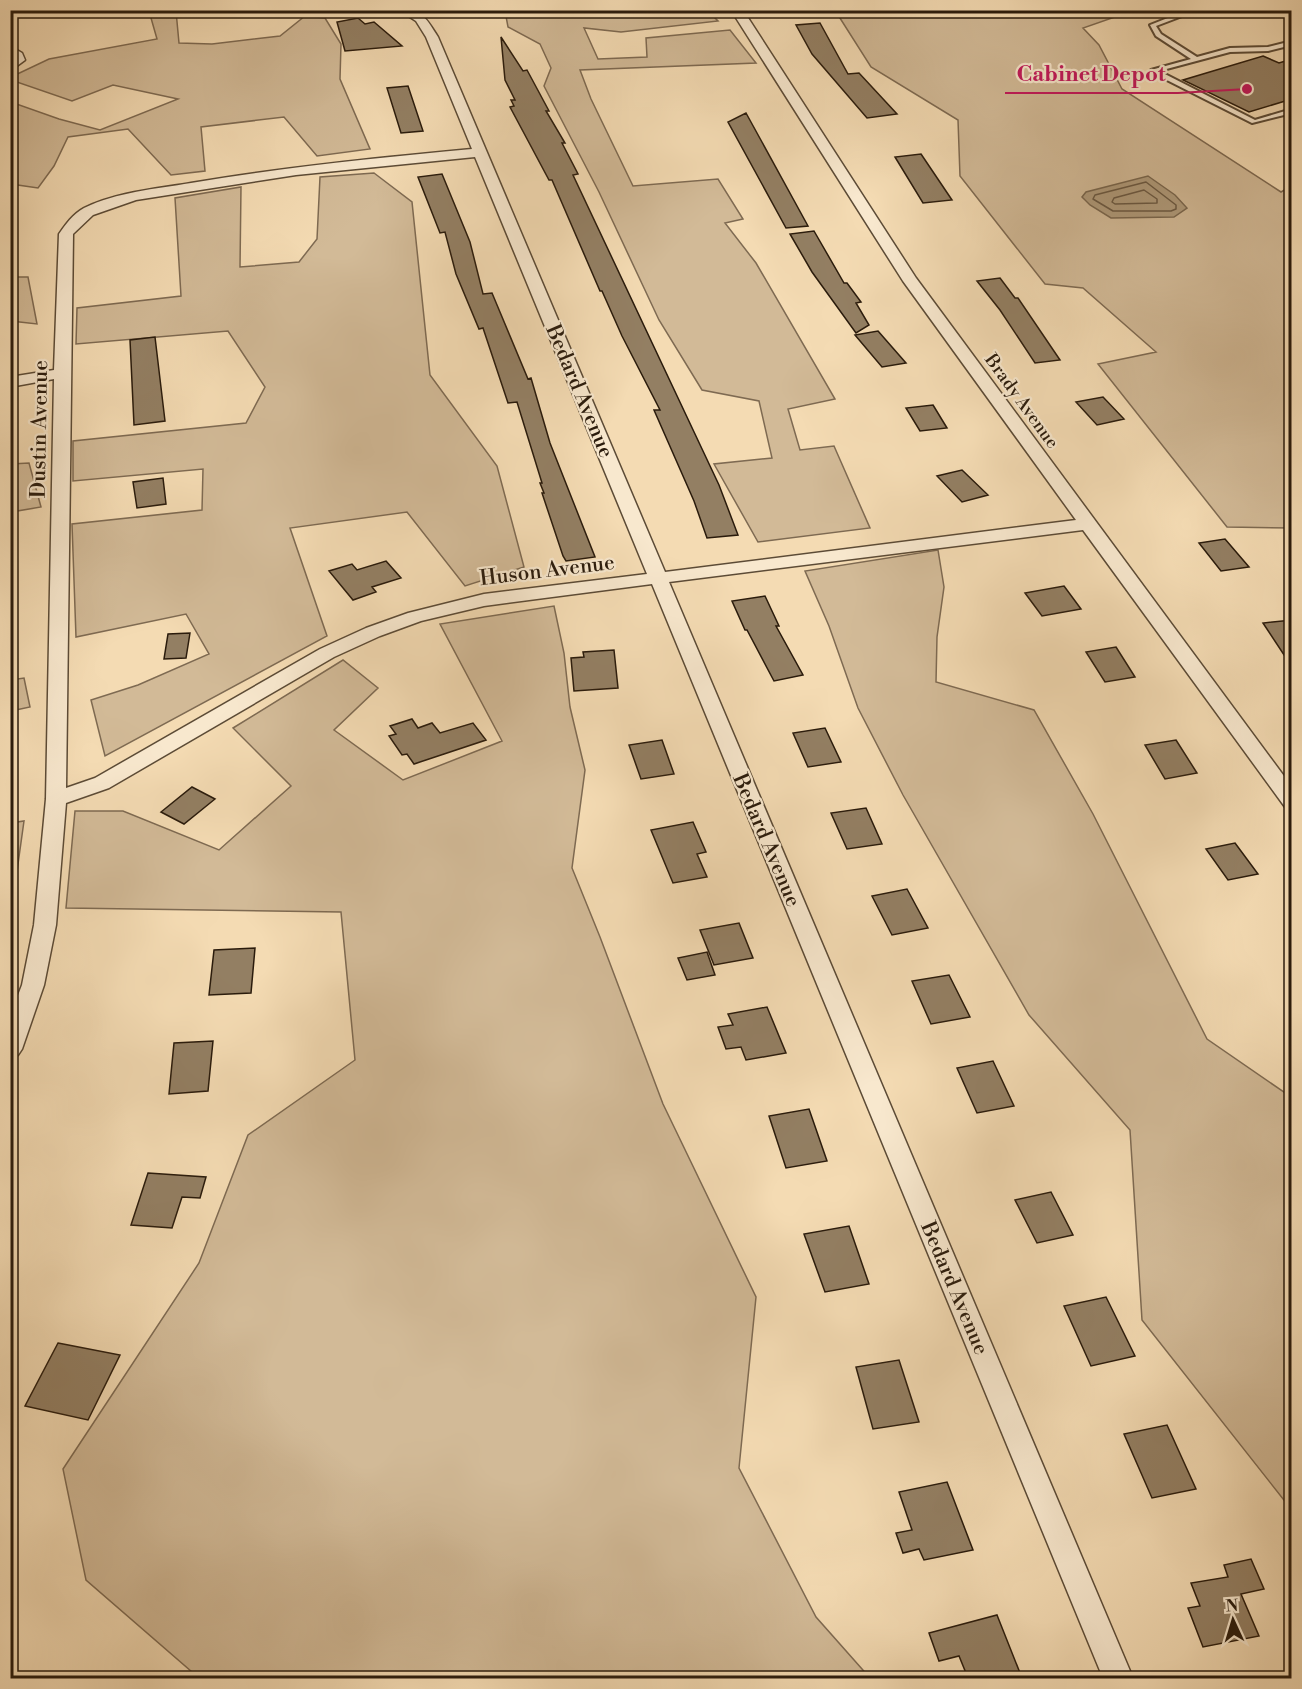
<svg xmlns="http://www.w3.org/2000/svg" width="1302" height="1689" viewBox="0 0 1302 1689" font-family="'Libre Bodoni',serif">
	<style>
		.green { fill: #d2ba97; stroke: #7e6a52; stroke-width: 1.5 }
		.water { fill: #af9a7a; stroke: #7a674e; stroke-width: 1.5 }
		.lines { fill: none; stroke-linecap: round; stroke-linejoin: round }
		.shore { stroke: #6c5a43; stroke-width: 1.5 }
		.building { fill: #937f63; stroke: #2a1b0c; stroke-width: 1.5 }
		.lane-casing { stroke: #5c4b36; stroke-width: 4 }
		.street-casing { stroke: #5c4b36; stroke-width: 3 }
		.lane { fill: #f8e8ce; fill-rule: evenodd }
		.street { fill: #f8e8ce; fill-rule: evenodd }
		.labels { text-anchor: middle; stroke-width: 4.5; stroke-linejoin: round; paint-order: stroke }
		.far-street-label { font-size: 18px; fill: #2a1b0c; stroke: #f8e8ce }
		.street-label { font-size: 21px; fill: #2a1b0c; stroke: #f8e8ce }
		.leader { fill: none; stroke: #c2185b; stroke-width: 2 }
		.callout-dot { fill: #c2185b; stroke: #f8e8ce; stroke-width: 2 }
		.callout-label { font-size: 22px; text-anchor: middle; font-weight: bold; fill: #c2185b; stroke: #f8e8ce; stroke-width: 4.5; stroke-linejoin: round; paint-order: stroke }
	</style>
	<rect width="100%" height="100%" fill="#f4dbb3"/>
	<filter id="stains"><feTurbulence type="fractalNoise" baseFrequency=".00333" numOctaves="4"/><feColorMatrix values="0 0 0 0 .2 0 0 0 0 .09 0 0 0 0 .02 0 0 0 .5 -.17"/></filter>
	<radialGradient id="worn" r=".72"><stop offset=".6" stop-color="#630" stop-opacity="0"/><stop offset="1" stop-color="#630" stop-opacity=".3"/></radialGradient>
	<!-- green -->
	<path class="green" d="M867,10L1132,11L1083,28L1099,45L1122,89L1281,192L1291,186V528L1227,527L1098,364L1156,352L1083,288L1045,284L960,176L958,120L871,67L838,15Z
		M149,11H176L179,43L212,44L280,36L305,16L325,18L341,44L340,79L370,149L317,156L284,117L201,127L205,171L171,175L128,129L68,137L54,166L38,188L11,184V102L59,119L100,130L178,99L113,85L72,101L11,80V77L49,59L157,39Z
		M505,11H708L718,21L621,32L584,28L598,59L647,57L646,38L730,30L756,63L580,70L591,99L633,186L718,179L743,219L725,223L756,263L835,399L788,409L800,450L834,446L870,528L758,542L714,464L772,458L759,401L702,390L659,320L599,192L544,86L551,68L540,44L508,27Z
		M374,173L412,202L430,375L497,466L524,567L465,586L407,512L290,528L327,636L105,756L91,700L138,685L209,654L186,614L76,637L72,524L202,510L203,469L73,481V441L246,423L265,387L228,331L76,344L77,308L181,296L175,198L241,187L240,267L299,262L317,239L320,177Z
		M11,277H28L37,324L11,321Z
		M29,463L41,507L11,512V464Z
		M938,550L944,587L937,637L936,682L1034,710L1093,814L1207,1039L1291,1097V1509L1142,1320L1130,1130L1029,1015L903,795L858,708L829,626L805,571Z
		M554,606L564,653L570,707L585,770L572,868L600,937L663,1104L756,1297L739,1468L816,1617L870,1678H199L86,1580L63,1469L199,1263L248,1135L355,1060L341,912L66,908L75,811H123L219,850L291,786L233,728L343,660L378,688L334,730L403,780L502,741L440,624Z
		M24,678L30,707L11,711V680Z
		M24,821L17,871L11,872V823Z"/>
	<!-- water -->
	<path class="water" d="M1148,176L1175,195L1187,208L1174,217L1111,218L1090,205L1082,197L1086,192Z"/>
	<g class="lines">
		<!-- shore -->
		<path class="shore" d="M1146,182L1176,205V209L1171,211H1113L1093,199L1095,195Z
			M1144,190L1157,199V203L1115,204L1112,202L1114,198Z"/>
	</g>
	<!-- building -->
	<path class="building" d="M358,18L365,24L374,22L402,46L345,51L337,22Z
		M820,23L848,74L859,73L897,114L867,118L812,54L796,25Z
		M501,37L523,71L527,70L549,111H546L565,143H562L578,174L573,175L719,485L738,535L707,538L694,501L654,410H660L622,336L602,291H600L552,180H549L510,107L514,106L511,100H515L505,80Z
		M1263,56L1279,63L1292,59V99L1249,112L1183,80Z
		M408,86L423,131L401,133L387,88Z
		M746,113L808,226L786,228L728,122Z
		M921,154L952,200L923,203L895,157Z
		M442,174L470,242L483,294L492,293L528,379L531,378L550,443L595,557L566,561L563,556L542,493H544L540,483H542L517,402L508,403L483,328L479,329L456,274L445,232L440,233L418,177Z
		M814,231L844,283H847L861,302L856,303L869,325L856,333L812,272L790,234Z
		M1000,278L1015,298H1018L1060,360L1035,363L1000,310L977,281Z
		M878,331L906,363L882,367L855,335Z
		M155,337L165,421L134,425L130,340Z
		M1103,397L1124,419L1097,425L1076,402Z
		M933,405L947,428L920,431L906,408Z
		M962,470L988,495L962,502L937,476Z
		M163,478L166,504L137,508L133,482Z
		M1225,539L1249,567L1221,571L1199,543Z
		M386,561L401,578L372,587L376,592L353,600L329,571L352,564L357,570Z
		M1064,586L1081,609L1042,616L1025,593Z
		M765,596L779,626H776L803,675L774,681L747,630H745L732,601Z
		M1292,620V667L1263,623Z
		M190,633L186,658L164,659L168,634Z
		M1116,647L1135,677L1105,682L1086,652Z
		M614,650L618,688L574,691L571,658L584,657L583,652Z
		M412,719L418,728L432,723L440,733L473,723L486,740L414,764L407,754L402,755L389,736L396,734L390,726Z
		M825,728L841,762L808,767L793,733Z
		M662,740L674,774L641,779L629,745Z
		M1176,740L1197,773L1165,779L1145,745Z
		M192,787L215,799L184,824L161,812Z
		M866,808L882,844L847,849L831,813Z
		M693,822L706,852L697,854L707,877L673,883L651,830Z
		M1235,843L1258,874L1228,880L1206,849Z
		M907,889L928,928L892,935L872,896Z
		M739,923L753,958L714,965L700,930Z
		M255,948L251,993L209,995L214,950Z
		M707,952L715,975L687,980L678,958Z
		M949,975L970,1017L931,1024L912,981Z
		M767,1007L786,1053L746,1060L741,1047L726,1049L718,1027L733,1025L728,1014Z
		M213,1041L208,1091L169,1094L174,1043Z
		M993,1061L1014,1106L977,1113L957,1068Z
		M809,1109L827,1161L786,1168L769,1116Z
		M148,1173L206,1177L200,1198L182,1197L172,1228L131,1225Z
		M1051,1192L1073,1235L1037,1243L1015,1200Z
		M849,1226L869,1284L825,1292L804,1234Z
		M1106,1297L1135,1356L1091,1366L1064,1306Z
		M58,1343L120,1355L88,1420L25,1406Z
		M899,1360L919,1422L873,1429L856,1367Z
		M1167,1425L1196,1489L1152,1498L1124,1434Z
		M947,1482L973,1550L924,1560L919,1549L903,1553L896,1533L912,1530L899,1492Z
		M1251,1559L1264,1589L1241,1594L1259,1636L1203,1647L1188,1608L1200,1606L1191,1583L1228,1577L1224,1565Z
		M997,1615L1022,1678H968L959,1656L939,1661L929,1633Z"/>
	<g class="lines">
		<!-- lane casing -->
		<g class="lane-casing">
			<path id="lane" d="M1188,10H1198L1156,26L1161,34L1197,57L1230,48L1268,47L1292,41V45L1268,51L1230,52L1159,71L1255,120L1292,109V113L1252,123L1151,72V70L1191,59L1156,36L1150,25Z"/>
		</g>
		<!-- street casing -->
		<g class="street-casing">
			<path id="street" d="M399,10C423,10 426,18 438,37L665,572L1076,520L903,281L731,10H743L916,278L1292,787V809L1285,807L1083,530L669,582L1133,1678H1103L652,584L484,606L421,621L380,636L334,657L109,788L66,803L56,925L44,985L22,1049L18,1055L10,1058V1016L22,985L34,925L46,799L54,379L10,387V377L54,370L59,234C66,224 73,214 84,208C117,192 155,189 191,183C284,167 378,158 472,149L426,37L416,21ZM475,157L647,574L484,594L408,613L366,628L320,649L95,778L66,788L73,234L93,215L136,200L296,175Z
				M10,46L22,53L25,60L10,71L13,59Z"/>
		</g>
		<!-- lane -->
		<use href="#lane" class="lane"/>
		<!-- street -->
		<use href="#street" class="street"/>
	</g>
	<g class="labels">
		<!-- far-street labels -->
		<g class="far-street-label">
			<text transform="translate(1022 401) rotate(54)" y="6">Brady Avenue</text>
		</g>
		<!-- street labels -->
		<g class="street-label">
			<text transform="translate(580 391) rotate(67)" y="7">Bedard Avenue</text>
			<text transform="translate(39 429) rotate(-89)" y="7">Dustin Avenue</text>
			<text transform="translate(547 570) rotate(-7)" y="7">Huson Avenue</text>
			<text transform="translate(767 840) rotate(67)" y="7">Bedard Avenue</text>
			<text transform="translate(955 1288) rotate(67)" y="7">Bedard Avenue</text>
		</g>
	</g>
	<!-- callouts -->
	<path class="leader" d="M1247 89L1178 93H1005"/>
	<circle class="callout-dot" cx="1247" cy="89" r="6"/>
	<g class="callout-label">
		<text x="1091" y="81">Cabinet Depot</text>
	</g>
	<!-- margin -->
	<rect width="1302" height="1689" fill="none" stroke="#f4dbb3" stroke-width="36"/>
	<rect x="12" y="12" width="1278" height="1665" fill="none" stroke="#2a1b0c" stroke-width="3"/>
	<rect x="18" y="18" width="1266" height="1653" fill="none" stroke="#2a1b0c" stroke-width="1.5"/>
	<!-- north arrow -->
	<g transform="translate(1233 1620) rotate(356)" stroke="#f8e8ce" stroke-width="4.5" paint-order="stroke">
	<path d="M0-4.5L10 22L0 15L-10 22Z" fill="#2a1b0c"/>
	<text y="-9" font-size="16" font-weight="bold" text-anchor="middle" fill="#2a1b0c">N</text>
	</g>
	<rect width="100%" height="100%" filter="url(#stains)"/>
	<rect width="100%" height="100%" fill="url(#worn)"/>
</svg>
